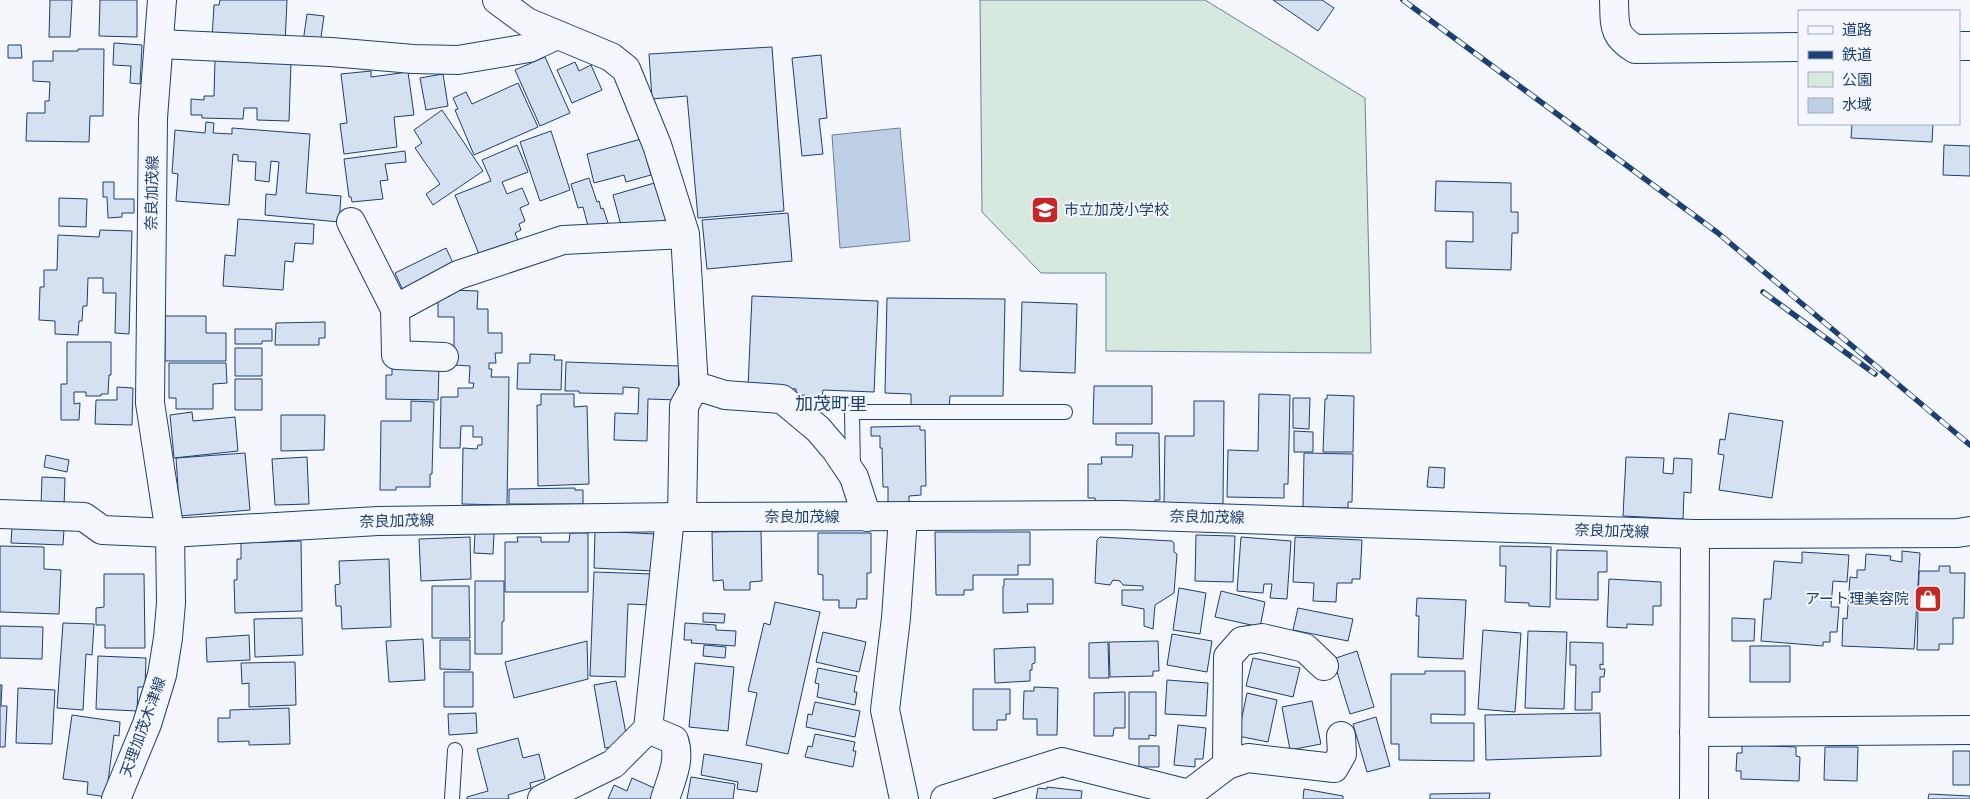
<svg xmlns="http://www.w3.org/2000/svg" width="1970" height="799" viewBox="0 0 1970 799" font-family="'DejaVu Sans','Noto Sans JP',sans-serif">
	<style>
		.green { fill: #d7e8df; stroke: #687fa3 }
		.water { fill: #bed0e5; stroke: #687fa3 }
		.building { fill: #d5e0f0; stroke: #1d3f73 }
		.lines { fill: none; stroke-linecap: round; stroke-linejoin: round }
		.service-casing { stroke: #1d3f73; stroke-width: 16 }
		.minor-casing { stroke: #1d3f73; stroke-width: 30 }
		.tertiary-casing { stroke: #1d3f73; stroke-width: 30 }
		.primary-casing { stroke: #1d3f73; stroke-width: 30 }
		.service { stroke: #f4f7fb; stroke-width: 14 }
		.minor { stroke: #f4f7fb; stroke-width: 28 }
		.tertiary { stroke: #f4f7fb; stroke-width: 28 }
		.primary { stroke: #f4f7fb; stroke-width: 28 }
		.rail-casing { stroke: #1d3f73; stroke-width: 5.5 }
		.rail { stroke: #f4f7fb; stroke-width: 4; stroke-dasharray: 11; stroke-linecap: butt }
		.labels { text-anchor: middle; stroke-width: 4; stroke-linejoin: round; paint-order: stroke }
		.street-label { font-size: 15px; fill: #1d3f73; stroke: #f4f7fb }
		.poi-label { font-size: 15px; fill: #1d3f73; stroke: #f4f7fb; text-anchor: start }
		.quarter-label { font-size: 18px; fill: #1d3f73; stroke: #f4f7fb }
	</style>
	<rect width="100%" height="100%" fill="#f4f7fb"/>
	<!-- green -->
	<path class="green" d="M980,0H1205L1365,98L1371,353L1106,351V273H1041L982,212Z"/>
	<!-- water -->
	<path class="water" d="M900,128L910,241L840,248L832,135Z"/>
	<!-- building -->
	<path class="building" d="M50,0H72L70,37H49Z
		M100,0H137V37L99,36Z
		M220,0H287L285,44L212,39L214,5H219Z
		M1273,0H1322L1334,8L1318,31Z
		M307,14L324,16L320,44L303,42Z
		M114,43L142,45L140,84L130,83L131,66L113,65Z
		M8,45H21L22,58H8Z
		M772,47L784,211L698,218L687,96L652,99L649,54Z
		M78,49H104L103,116H90L89,142L26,141L27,113H45V101H49L50,82L33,81V61H53V51H78Z
		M821,55L827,118L819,119L823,154L802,156L792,58Z
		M545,57L570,113L540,126L515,70Z
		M215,60L291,63L289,121L257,120V108H244L243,119L202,118V115H191V99L204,100V96H214Z
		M575,62L579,71L591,65L602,90L572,103L557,70Z
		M371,71V77L408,72L414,115L394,117L397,147L344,154L340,124L347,123L341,74Z
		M443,74L448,106L426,110L420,78Z
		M518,83L538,127L474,155L455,110L458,109L453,98L466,92L472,104Z
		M442,110L483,171L433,205L426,194L440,184L415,148L422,143L414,130Z
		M206,122L214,123L213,133L232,134V128L310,134L306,193L341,196L339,222L265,215L266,194L276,195L279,162L271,161L269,182L255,180L256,162L238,161V155L233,154L229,205L176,201L178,174L172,173L175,130L205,133Z
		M1852,124H1933L1932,142L1851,138Z
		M551,131L570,190L540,201L520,142Z
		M641,139L651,175L626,182L624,175L594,183L587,154Z
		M517,145L528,172L502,182L507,194L522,188L529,204L520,208L525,221L519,224L521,230L515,233L521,248L483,264L455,195L491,181L482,160Z
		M1944,145L1970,146V176L1943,175Z
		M405,151L406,162L385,164L388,180L380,181L383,199L352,202L351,197H349L344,159Z
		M589,178L597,202L599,201L601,209L603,208L609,226H588L583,207L578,208L571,184Z
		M1436,181L1511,183V212H1518V233H1512L1511,270L1446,268V241L1473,242V212L1435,211Z
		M103,182H114V199H134V213H122V217L108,218L107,197H103Z
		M658,182L669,219L623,233L613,195Z
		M59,198L87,199L86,227L59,226Z
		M788,213L792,261L707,269L702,220Z
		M238,219L314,224L313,244L295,243L293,262L285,261L283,290L223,286L225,255L235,256Z
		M100,230L132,231L129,334L115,333L116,293H103V278H88L87,306H83L82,321H79L78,335L55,334V321L39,320L40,287H44V270H57L58,235L99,237Z
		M446,248L453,263L406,297L395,273Z
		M450,290L478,291L477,309H488V333H502V353H495L496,363H489V369H492L491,377H509L507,505L462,504L463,448L477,449L478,445H482V437H473V426H461L460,448H440L441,397H458V388H473L474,383H469L470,366L454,365V317H438V296H450Z
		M752,296L878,301L874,392L823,390L822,396L796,395V389L748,387Z
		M887,298L1005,299L1003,396H950L949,409H911V394L885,393Z
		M1022,302L1077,304L1075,373L1020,371Z
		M165,316H206V333H226V361H165Z
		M325,322V338H319V345H275L276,323Z
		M235,329H272V341H262V344H235Z
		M67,342H111V375H109L108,394H101V396H86V392H74V404L80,403L79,420H61V384H67Z
		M235,348H262V376H235Z
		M530,354L555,355L554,360H562L561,390L517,389L518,363H530Z
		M566,362L679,366L678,400L648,399L647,441L614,440L615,413L638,414L639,388L623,387V394L579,393V391H565Z
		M169,363H226L227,383L213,384V409H176V398H169Z
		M392,367L439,368L438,400L386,399V375H392Z
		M235,379H262V410H235Z
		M1094,386H1152V424H1093Z
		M117,387L133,388L132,425L95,424L96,400H117Z
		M541,394H574V407L587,406L589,484L538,486L537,405H541Z
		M1259,394L1290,395L1288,484H1284V498L1227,497L1228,450L1258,451Z
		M1327,395L1354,396L1353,452H1323L1325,399H1327Z
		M1293,398H1310L1309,429L1293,428Z
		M411,401L434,402L432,474H430V487H396V490H380L381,421H411Z
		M1194,401H1224L1223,504H1164L1165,436H1194Z
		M192,412L193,421L235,417L238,451L174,458L170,415Z
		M1729,413L1783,421L1772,498L1719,490L1724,455L1718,454L1720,439L1725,440Z
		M281,415H325L324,450L281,451Z
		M920,426V430H925L926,486H921V495L909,496V503L888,504V487H883L882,448H880V436H871V427Z
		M1294,431L1313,432V452H1294Z
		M1116,433H1159L1160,500H1155V505H1096L1095,498H1088V464H1102L1101,457H1132L1133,445H1116Z
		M245,453L250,510L180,516L176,458Z
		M1304,453L1353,454L1352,502H1348V508L1303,507Z
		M46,455L69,460L67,472L44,467Z
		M307,457L309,504L275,505L272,459Z
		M1626,457L1664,458L1663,473L1673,474L1674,458L1692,459L1691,493L1684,492L1683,519L1623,516Z
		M1429,467L1445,468L1444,488L1427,487Z
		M42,477L65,478L64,507L41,506Z
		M575,488V490H583V504H509V489Z
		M12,526L64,529L63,545L11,543Z
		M595,531L655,534L654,571L594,568Z
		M761,531L762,581L750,582V590H724L723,580L713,581L712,532Z
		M475,532L494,533L493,554L474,553Z
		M935,532H1030V565H1018V575H973V590H964V595H936Z
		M570,533H588V592H505V542H518L517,537H541V542H569Z
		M818,533H871V573H867V599H857L856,608H839V600H823V575L818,574Z
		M1196,535L1235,536L1233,582L1195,581Z
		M470,537L471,579L421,581L419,539Z
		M1100,537L1172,541L1174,543V552L1177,554L1174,593L1155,605L1153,629L1144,626V609L1122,605V590H1143V586L1123,585L1120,581L1113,580L1110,585L1095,583L1097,540Z
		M1241,537L1291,541L1287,599L1270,598L1272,584H1264L1263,593L1237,591Z
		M1295,537L1362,540L1360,579H1352V583H1337L1336,602L1313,601L1314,583L1293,582Z
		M301,541L302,611L235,613L234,580H237V559H241V543Z
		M0,546L44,547V569L61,570L59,614L0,612Z
		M1500,546L1551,547L1550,607L1529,606V603L1505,602L1506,566H1500Z
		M1557,550L1607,551V572H1598V600L1556,599Z
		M1902,551L1920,553L1914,649L1842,646L1843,618L1847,619L1850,577L1857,578V570H1865L1866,554L1891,556L1890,560L1902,562Z
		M1802,552L1849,555L1847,582L1833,581L1831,607H1839L1837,632H1830V642H1823V646L1761,641L1764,599H1771L1774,561L1802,563Z
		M389,559L391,627L342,629L341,606H336L335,585L340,584L339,561Z
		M1939,566H1950V573H1965L1964,618H1953V644H1939V650H1917L1919,571H1939Z
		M594,572L652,574L651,605L628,604L625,677L590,676Z
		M104,574H144L145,648H105V625H96V608L104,607Z
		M1004,579H1053V604H1027L1028,612L1003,613V586H1004Z
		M1609,579L1661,582V606H1653V625L1627,624V628L1607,627Z
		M475,581H504V621L502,622V654H475Z
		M432,586H469L470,638H432Z
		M1179,588L1206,593L1200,634L1173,630Z
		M1221,591L1265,602L1260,627L1215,617Z
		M1417,598L1466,600L1463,659L1418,657L1419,616H1416Z
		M775,602L820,612L788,754L746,745L757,693L748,691L764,623L770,625Z
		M1298,608L1353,619L1348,641L1293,630Z
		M703,613L725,614L724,623L703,622Z
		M302,618L303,655L255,657L254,619Z
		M1732,618L1755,619L1754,641H1732Z
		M63,623L94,624L92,655L86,654L83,710L57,708Z
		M685,623L716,625V630L736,631L735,646L691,643L692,640H684Z
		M0,626L43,627L42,659L0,658Z
		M1483,630L1521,633L1515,712L1478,709Z
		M1528,631L1567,632L1564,709L1525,708Z
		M823,632L866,642L859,672L816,662Z
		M1172,634L1212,641L1207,672L1167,665Z
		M249,635L250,660L207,662L206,638Z
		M423,639L425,680L389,682L386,641Z
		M440,640H470V670L440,669Z
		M587,641L588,679L514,698L505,662Z
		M1158,641L1159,671H1153V676L1110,677L1109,642Z
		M1108,642L1109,678H1089V643Z
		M1570,642L1603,643V665L1600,664V669H1605L1604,677H1600V692H1592V710H1575L1576,665H1570Z
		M704,645L726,647L725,658L703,656Z
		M1750,646H1790V682H1750Z
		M1035,647V663L1032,664V670H1030V681L995,683L994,649Z
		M1357,651L1374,707L1350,714L1333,659Z
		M98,656L146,658L145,687H138L137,711L96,709Z
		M1253,658L1300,668L1293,697L1246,686Z
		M295,662L296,705L249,707V683L242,684L241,663Z
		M695,663L734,667L728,731L689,727Z
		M818,668L857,676L854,692H857L855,705L817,697L819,684L815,683Z
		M1425,671H1465V715L1431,714V723H1474V761L1399,760V744H1391V674H1425Z
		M444,672H473V707H444Z
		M1167,680L1208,683L1206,716L1165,714Z
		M616,681L628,744L605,748L594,685Z
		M0,685H2L1,706H7L5,747H0Z
		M1034,687L1058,688L1057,735H1037V719H1023L1024,691H1034Z
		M18,688L55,690L52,744L16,743Z
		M973,689H1010V714H1006V720H997V730H973Z
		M1125,692V728H1114L1113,736H1094V693Z
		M1129,692H1156V736L1149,735V739H1129Z
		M1247,693L1277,700L1268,742L1238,736Z
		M1312,701L1321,744L1290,750L1282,707Z
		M815,702L860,711L855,737L806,727L808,714L812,715Z
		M289,708L290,744L249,745V741L218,742V718H230V710Z
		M476,713L477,733L449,735L448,714Z
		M1600,713L1601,756L1486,760L1485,715Z
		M72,715L120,722L119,736L114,735L106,797L87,794L88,782L63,779Z
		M1376,717L1390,766L1367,772L1353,724Z
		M1178,725L1206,728L1203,759H1195V767L1174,765Z
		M815,734L855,742L853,751H856L853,767L805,757L808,746L812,747Z
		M518,738L523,758L539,754L545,779L530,783L531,788L508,795L509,799H467V797L488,791L477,749Z
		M1742,745L1796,747V756L1800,757L1799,781L1741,779V771H1736L1737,753H1742Z
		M1139,746H1159V767H1139Z
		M1825,747H1858L1857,781L1824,780Z
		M1953,751H1970V785H1953Z
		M704,754L762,764L757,792L737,789L738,782L701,775Z
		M691,777L735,784L733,799H687Z
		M632,778L663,792L660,799H608L614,785L627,791Z
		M1047,787L1082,791L1081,799H1036L1038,788L1047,789Z
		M1304,789L1343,796V799H1303Z
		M1490,793L1489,799H1430V794Z
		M1929,794L1970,796V799H1928Z"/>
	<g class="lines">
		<!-- service casing -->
		<g class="service-casing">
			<path id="service" d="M853,469L852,412H1065
				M452,799L455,750"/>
		</g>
		<!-- minor casing -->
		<g class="minor-casing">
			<path id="minor" d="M497,0L527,22L611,57L626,69L657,145L685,234L694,388L684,406L682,517
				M1614,0C1615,25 1612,35 1635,49L1799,47
				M159,44L331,52L413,59L458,60L529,48L557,35
				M1959,46H1970
				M351,222L395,309L396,355L444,357
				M395,309L458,275L563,240L685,234
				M694,388L706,389L725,395L782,399L818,429L836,450L854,477L867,517
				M0,514L84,517L102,530L170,533
				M903,517L896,618L885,710L904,799
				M648,729L674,740C681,760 671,780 665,799
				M1694,732L1970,730
				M1227,765L1248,758L1334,768L1342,754L1341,736
				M542,799L613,764L648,729L670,517
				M945,799L1062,762L1189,794L1227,765L1228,657L1242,641L1262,638L1305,648L1324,666"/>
		</g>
		<!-- tertiary casing -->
		<g class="tertiary-casing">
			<path id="tertiary" d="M1694,799L1695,534"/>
		</g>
		<!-- primary casing -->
		<g class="primary-casing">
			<path id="primary" d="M170,533L378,521L682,517L1120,515L1695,534L1957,533L1970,531
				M116,799L147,724L162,675L168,638L171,603L170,533L150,403L153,118L162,0"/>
		</g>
		<!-- service -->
		<use href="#service" class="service"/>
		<!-- minor -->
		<use href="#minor" class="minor"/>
		<!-- tertiary -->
		<use href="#tertiary" class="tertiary"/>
		<!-- primary -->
		<use href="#primary" class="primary"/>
		<!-- rail casing -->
		<g class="rail-casing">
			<path id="rail" d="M1403,0L1718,233L1970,445
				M1763,292L1875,374"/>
		</g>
		<!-- rail -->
		<use href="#rail" class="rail"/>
	</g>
	<!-- icons -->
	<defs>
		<g id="school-square" transform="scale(1.4375)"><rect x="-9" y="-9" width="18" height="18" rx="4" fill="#c62828" stroke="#f4f7fb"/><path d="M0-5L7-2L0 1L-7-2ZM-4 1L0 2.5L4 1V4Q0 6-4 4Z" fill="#fff"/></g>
		<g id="shop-square" transform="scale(1.4375)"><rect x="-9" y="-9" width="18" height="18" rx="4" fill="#c62828" stroke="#f4f7fb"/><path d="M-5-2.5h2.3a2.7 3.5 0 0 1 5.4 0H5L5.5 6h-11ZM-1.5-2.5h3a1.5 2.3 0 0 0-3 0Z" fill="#fff"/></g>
	</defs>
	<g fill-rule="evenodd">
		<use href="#school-square" x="1045" y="210"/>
		<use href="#shop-square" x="1928" y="599"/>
	</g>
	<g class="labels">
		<!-- street labels -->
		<g class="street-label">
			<text transform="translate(152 193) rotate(-89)" y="5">奈良加茂線</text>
			<text x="802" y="522">奈良加茂線</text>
			<text transform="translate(1207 517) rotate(1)" y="5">奈良加茂線</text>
			<text transform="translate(397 521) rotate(-1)" y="5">奈良加茂線</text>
			<text transform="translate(1612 531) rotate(2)" y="5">奈良加茂線</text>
			<text transform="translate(143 727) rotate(-70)" y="5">天理加茂木津線</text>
		</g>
		<!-- poi labels -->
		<g class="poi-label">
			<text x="1064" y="215">市立加茂小学校</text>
			<text x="1909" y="604" text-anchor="end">アート理美容院</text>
		</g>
		<!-- quarter labels -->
		<g class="quarter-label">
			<text x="831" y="410">加茂町里</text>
		</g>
	</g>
	<!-- legend -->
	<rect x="1798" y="10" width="162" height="115" fill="#f4f7fb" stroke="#9eadc5"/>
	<rect x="1808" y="26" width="25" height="8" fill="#f4f7fb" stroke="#9eadc5"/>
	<text x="1842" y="35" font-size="15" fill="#1d3f73">道路</text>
	<rect x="1808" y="51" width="25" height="8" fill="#1d3f73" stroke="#9eadc5"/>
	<text x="1842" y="60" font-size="15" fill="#1d3f73">鉄道</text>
	<rect x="1808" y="72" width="25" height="15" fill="#d7e8df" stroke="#9eadc5"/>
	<text x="1842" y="85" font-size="15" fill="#1d3f73">公園</text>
	<rect x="1808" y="98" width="25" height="15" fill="#bed0e5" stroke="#9eadc5"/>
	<text x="1842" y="110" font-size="15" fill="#1d3f73">水域</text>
</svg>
